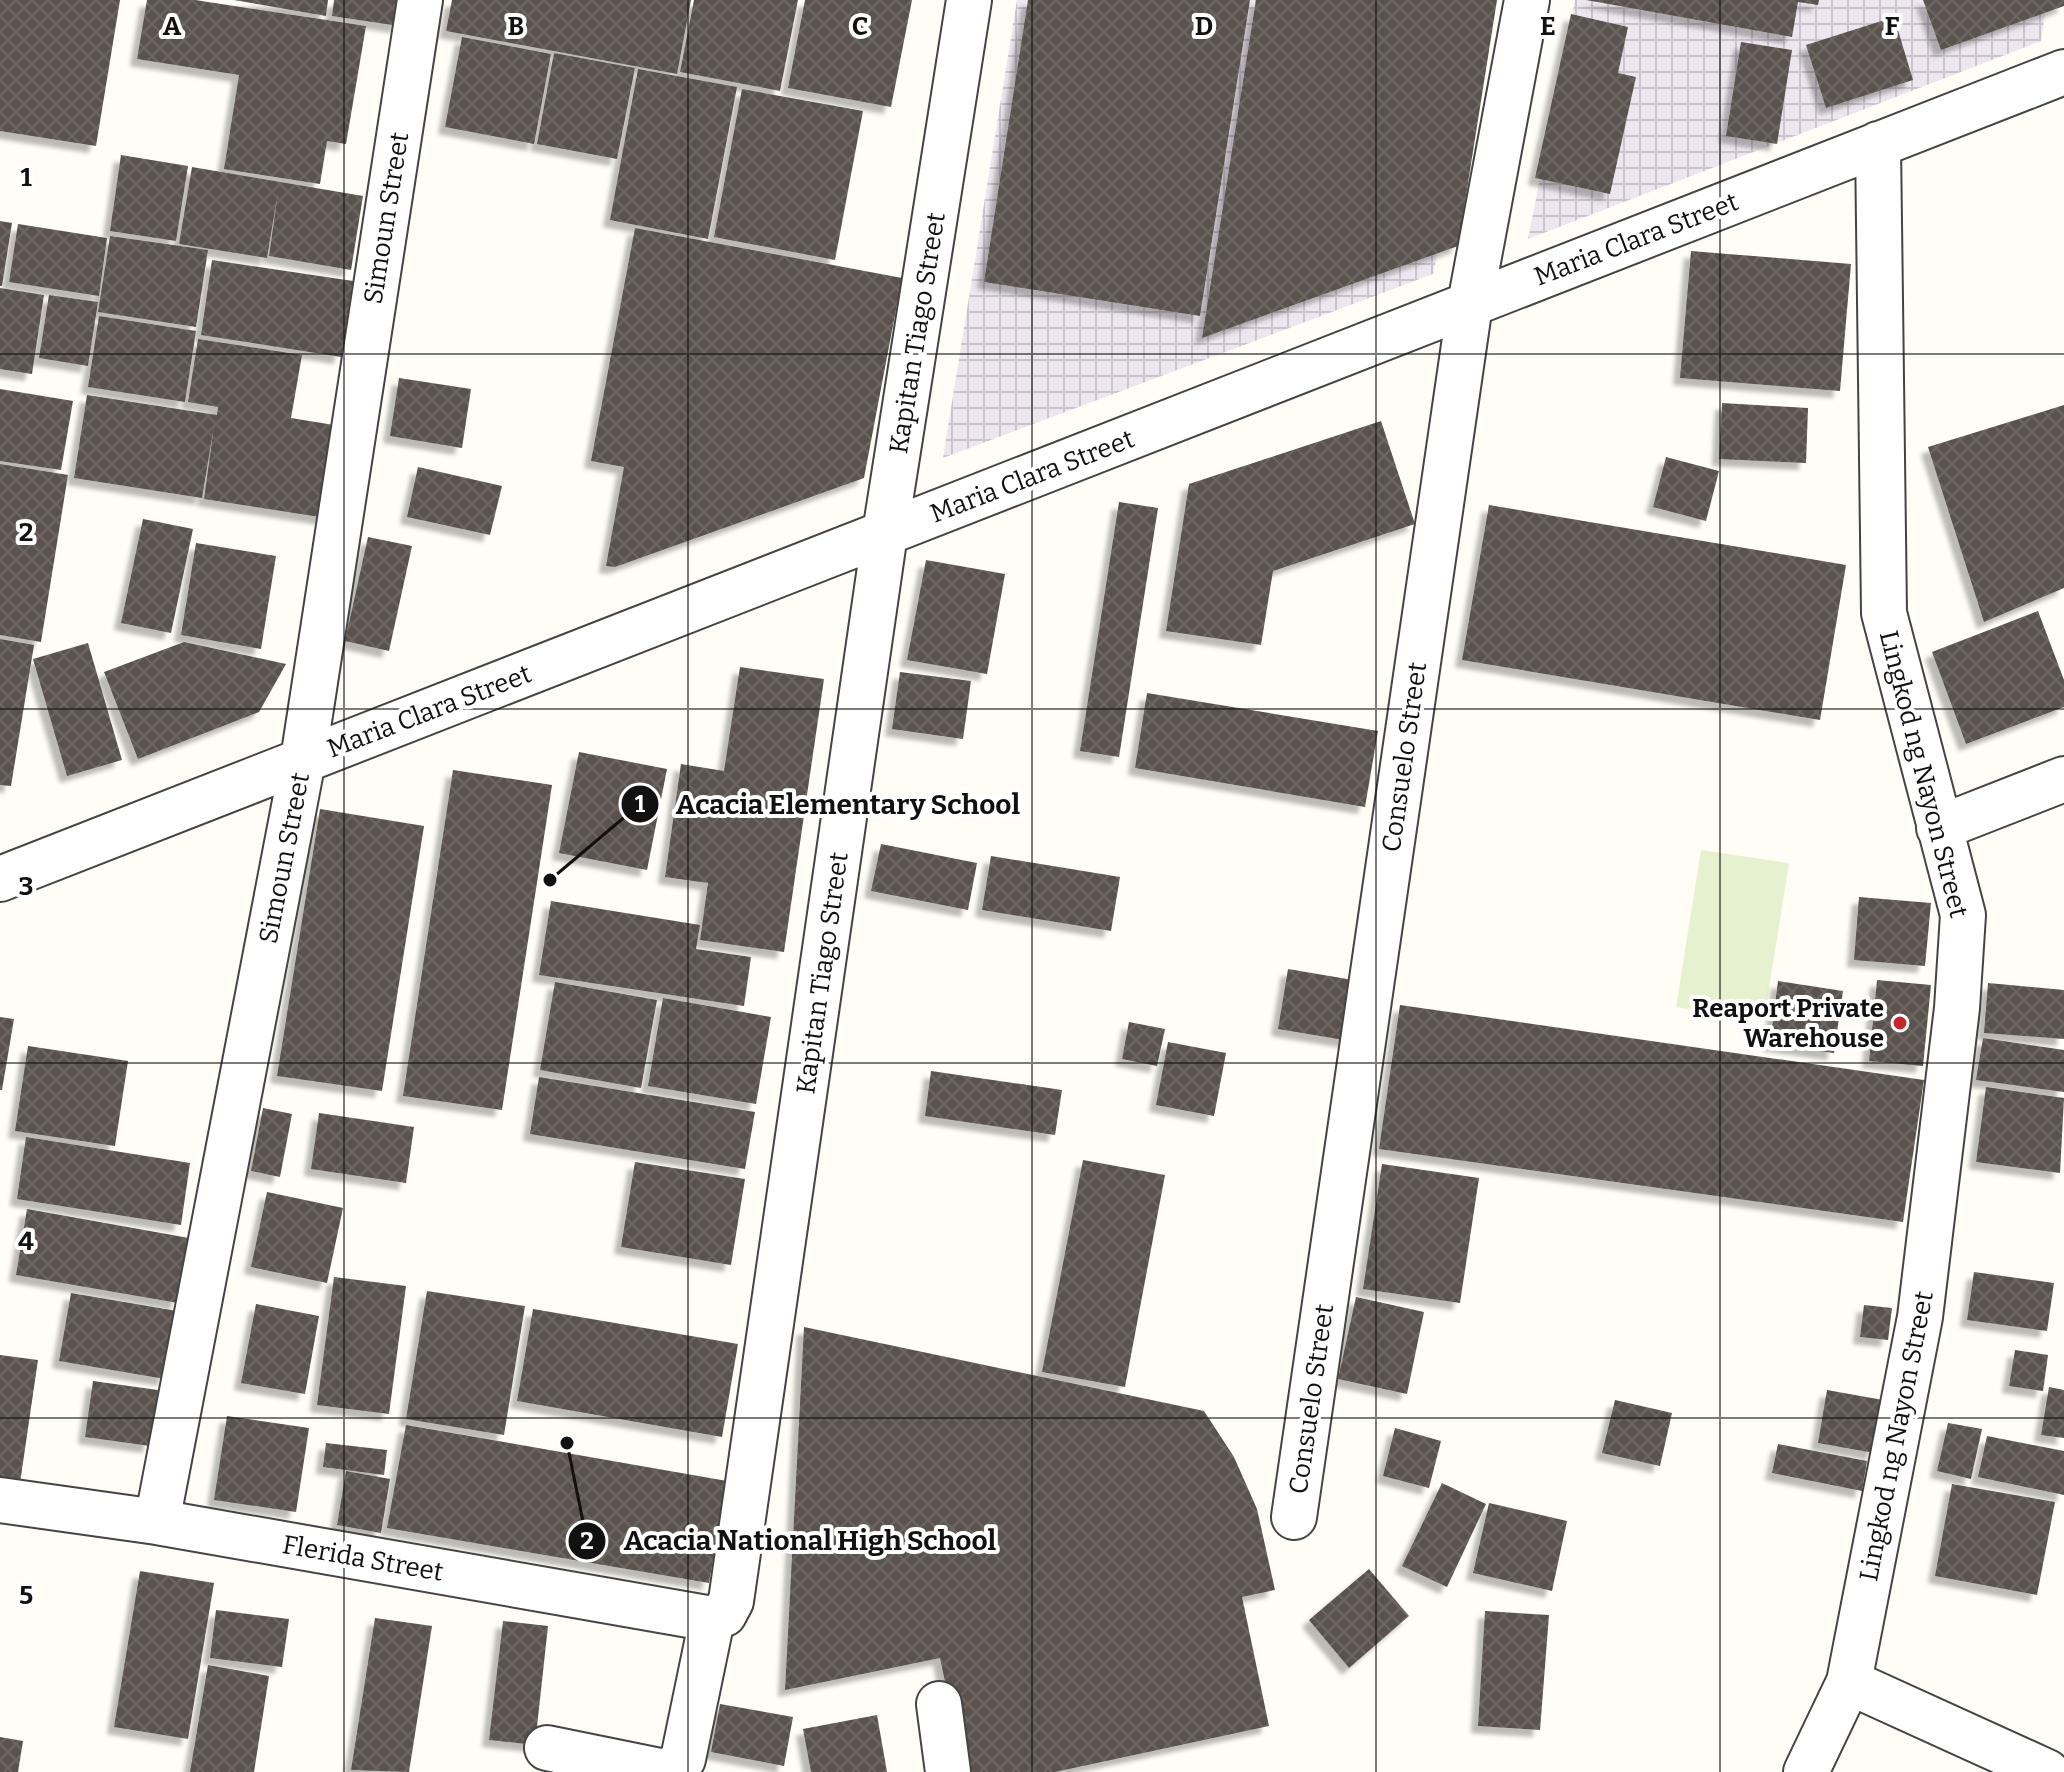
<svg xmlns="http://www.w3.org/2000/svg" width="2064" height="1772" viewBox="0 0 2064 1772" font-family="Bitter,serif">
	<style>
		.industrial { fill: url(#industrial-grid) }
		.pitch { fill: #e6f2cf }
		.building { fill: url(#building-cross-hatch); filter: url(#shadow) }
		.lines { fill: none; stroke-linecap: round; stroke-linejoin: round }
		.minor-casing { stroke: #444; stroke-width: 48 }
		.minor { stroke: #fff; stroke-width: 44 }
		.grid { fill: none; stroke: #111; stroke-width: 2; stroke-opacity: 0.55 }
		.poi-dot { fill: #c4262e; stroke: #fff; stroke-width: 3 }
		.labels { text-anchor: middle; stroke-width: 8; stroke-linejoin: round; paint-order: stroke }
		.street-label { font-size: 26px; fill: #111; stroke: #fff }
		.poi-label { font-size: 26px; font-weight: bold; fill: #111; stroke: #fff; text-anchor: end }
		.grid-label { font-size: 26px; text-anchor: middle; font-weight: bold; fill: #111; stroke: #fff; stroke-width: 8; stroke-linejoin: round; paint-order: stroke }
		.leader { fill: none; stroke: #111; stroke-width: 3 }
		.callout-dot { fill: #111; stroke: #fff; stroke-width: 3 }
		.mark-label { font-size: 24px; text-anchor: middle; font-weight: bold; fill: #fff }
		.callout-label { font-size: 28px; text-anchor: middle; font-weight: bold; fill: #111; stroke: #fff; stroke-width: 8; stroke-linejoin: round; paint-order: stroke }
	</style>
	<defs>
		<pattern id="industrial-grid" width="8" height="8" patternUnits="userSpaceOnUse" patternTransform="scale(2)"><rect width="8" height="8" fill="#eee6ef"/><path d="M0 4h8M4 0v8" fill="none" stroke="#cbc4cc"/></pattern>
		<pattern id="building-cross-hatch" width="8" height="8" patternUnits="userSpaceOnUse" patternTransform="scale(2)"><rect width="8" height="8" fill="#5a524d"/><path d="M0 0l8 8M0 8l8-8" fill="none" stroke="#6d6662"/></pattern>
		<filter id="shadow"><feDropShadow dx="-7" dy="7" stdDeviation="2" flood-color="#0004"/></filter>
	</defs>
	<rect width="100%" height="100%" fill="#fffdf5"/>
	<!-- industrial -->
	<path class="industrial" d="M1017,0H1489L1433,274L943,458Z
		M1575,0H2047L2041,41L1528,239Z"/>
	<!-- pitch -->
	<path class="pitch" d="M1701,850L1789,863L1764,1020L1676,1007Z"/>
	<!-- building -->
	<path class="building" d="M0,0H120L96,146L0,131Z
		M147,0H195L366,26L346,144L327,141L320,184L224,169L239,75L137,59Z
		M234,0H328L326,16Z
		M334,0H403L399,26L332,16Z
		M452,0H691L677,74L446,31Z
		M694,0H798L780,91L680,72Z
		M805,0H912L891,107L788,88Z
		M1028,0H1250L1200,316L984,282Z
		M1256,0H1497L1458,246L1202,338Z
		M1586,0H1819L1818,5L1798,2L1792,37Z
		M1923,0H2064V6L1941,50Z
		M1571,14L1628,27L1618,73L1636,77L1610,194L1535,178Z
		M1894,17L1913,80L1826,108L1806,45Z
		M462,37L551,54L534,144L445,127Z
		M1741,42L1792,50L1777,144L1726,136Z
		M554,53L635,68L617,159L537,144Z
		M638,69L737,87L708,239L610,220Z
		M742,89L863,111L835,260L714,237Z
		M121,155L188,166L176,241L110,231Z
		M192,167L363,196L351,270L269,256L278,192L267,258L179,244Z
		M0,221L12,223L2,286H0Z
		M18,224L107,238L99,296L9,282Z
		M635,228L902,278L864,478L615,567L606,566L624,467L591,461Z
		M110,236L208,250L196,327L98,312Z
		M1691,251L1851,264L1840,391L1680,378Z
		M212,260L353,281L341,357L201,335Z
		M0,288L44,295L32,374L0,369Z
		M49,295L98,302L88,366L39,358Z
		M99,316L196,331L185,402L88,387Z
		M198,339L302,355L291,418L340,426L326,518L204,499L214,426L202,498L74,478L87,395L217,415L218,407L188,402Z
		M399,378L471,389L462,448L390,436Z
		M0,389L73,401L61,470L0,461Z
		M1722,403L1808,408L1806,463L1719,459Z
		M2064,405V588L1984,622L1928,447Z
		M1381,421L1415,524L1273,571L1261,645L1166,631L1189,484Z
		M1666,457L1719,471L1706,521L1653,507Z
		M0,464L68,475L41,642L0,635Z
		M418,467L502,486L490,535L407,517Z
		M1119,502L1158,508L1119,757L1080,751Z
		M1489,505L1846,565L1820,720L1462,660Z
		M143,519L193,529L171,633L121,623Z
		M368,537L412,546L389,651L345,641Z
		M196,543L276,556L261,649L181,635Z
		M926,560L1005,574L987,674L907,660Z
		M2038,611L2064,680V707L1966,744L1932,652Z
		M0,639L34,645L11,786L0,785Z
		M184,642L286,664L259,712L138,759L104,672Z
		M88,643L122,760L67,776L33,659Z
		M740,667L824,679L784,952L700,940L708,883L665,877L681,764L724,771Z
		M900,672L971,681L963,739L892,729Z
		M1147,693L1378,731L1365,807L1135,768Z
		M579,752L667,769L647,870L559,853Z
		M453,770L552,785L502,1110L403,1096Z
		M320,809L424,826L382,1091L277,1076Z
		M881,844L977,863L968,910L871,891Z
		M991,856L1120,877L1111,931L982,910Z
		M1859,897L1931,903L1925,966L1854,960Z
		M551,901L700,925L696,949L751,957L744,1006L539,975Z
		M1288,969L1359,981L1350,1041L1278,1029Z
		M1877,980L1931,985L1923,1066L1869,1061Z
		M1778,981L1843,991L1834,1053L1770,1044Z
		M555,982L657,1000L641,1088L540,1070Z
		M1988,983L2064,990V1039L1984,1033Z
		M663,998L771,1017L756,1104L648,1086Z
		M1400,1005L1924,1080L1903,1222L1379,1149Z
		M0,1017L14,1019L2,1090H0Z
		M1129,1022L1165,1029L1157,1066L1122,1059Z
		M1983,1038L2064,1050V1092L1976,1080Z
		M1168,1042L1226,1053L1214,1116L1156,1105Z
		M28,1046L128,1061L115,1146L15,1131Z
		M931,1071L1062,1090L1055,1135L925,1116Z
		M539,1077L755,1112L745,1169L530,1134Z
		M1986,1087L2064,1098L2060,1173L1976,1162Z
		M263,1108L292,1114L280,1177L251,1171Z
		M319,1113L414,1127L406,1183L311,1169Z
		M26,1137L190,1163L181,1225L17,1199Z
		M1083,1160L1165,1175L1125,1387L1042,1372Z
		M635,1162L745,1179L731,1265L621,1247Z
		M1382,1164L1479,1178L1460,1303L1363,1289Z
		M267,1192L343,1208L327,1283L251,1267Z
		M27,1209L189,1238L178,1303L16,1275Z
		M1974,1272L2054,1283L2047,1331L1967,1320Z
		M334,1277L406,1286L389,1414L317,1405Z
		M427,1291L525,1306L504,1435L406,1419Z
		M71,1293L177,1311L165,1379L59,1361Z
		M1356,1297L1424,1312L1407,1394L1338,1379Z
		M256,1304L319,1316L305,1394L241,1383Z
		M1864,1305L1892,1308L1888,1340L1860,1337Z
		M533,1309L738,1344L722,1437L517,1401Z
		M804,1327L1204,1411L1234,1457L1257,1509L1275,1590L1242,1597L1269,1726L1055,1772H964L940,1658L785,1690Z
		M2015,1350L2048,1355L2043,1391L2009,1386Z
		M0,1355L38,1360L20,1483L0,1480Z
		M93,1381L158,1390L150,1446L85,1437Z
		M2049,1387L2064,1390V1438L2041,1435Z
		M1827,1390L1883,1400L1874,1453L1818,1443Z
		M1615,1400L1672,1413L1660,1466L1602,1453Z
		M227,1416L309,1428L296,1512L214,1500Z
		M1948,1423L1982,1429L1971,1479L1937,1471Z
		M406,1425L727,1481L709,1583L387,1528Z
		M1395,1428L1441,1441L1429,1488L1383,1476Z
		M1987,1436L2064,1451V1495L1978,1477Z
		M326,1443L387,1450L384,1475L323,1467Z
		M1778,1444L1867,1461L1862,1491L1772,1473Z
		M346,1471L390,1479L381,1533L337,1525Z
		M1442,1483L1486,1504L1447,1587L1402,1566Z
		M1952,1484L2055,1502L2037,1595L1935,1576Z
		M1489,1503L1567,1521L1552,1591L1473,1573Z
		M1369,1569L1409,1616L1349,1668L1309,1620Z
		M140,1571L214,1583L188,1739L114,1727Z
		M216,1610L289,1619L282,1667L210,1658Z
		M1485,1611L1549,1615L1540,1730L1478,1726Z
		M375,1618L432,1626L409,1772L351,1770Z
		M503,1621L548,1626L535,1745L489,1740Z
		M208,1665L269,1676L254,1772H190Z
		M720,1704L793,1717L784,1766L711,1752Z
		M877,1715L887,1772H811L803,1729Z
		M0,1737L23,1741L18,1772H0Z"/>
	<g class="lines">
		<!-- minor casing -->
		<g class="minor-casing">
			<path id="minor" d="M1939,828L2064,779
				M0,879L2064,72
				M0,1500L157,1522L712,1619L724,1614L731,1601L885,533L969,0
				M1294,1517L1470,304L1527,0
				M157,1522L303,760L420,0
				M1849,1682L2047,1772
				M939,1704L948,1772
				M547,1748L665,1772
				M669,1772L683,1759L712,1619
				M1806,1772L1849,1682L1920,1317L1957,1008L1963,915L1884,613L1878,144"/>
		</g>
		<!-- minor -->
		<use href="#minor" class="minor"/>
	</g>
	<!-- grid -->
	<path class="grid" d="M344,0V1772M688,0V1772M1032,0V1772M1376,0V1772M1720,0V1772M0,354H2064M0,709H2064M0,1063H2064M0,1418H2064"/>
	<!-- markers -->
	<circle class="poi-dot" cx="1900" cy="1023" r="8"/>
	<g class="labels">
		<!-- street labels -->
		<g class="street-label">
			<text transform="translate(386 218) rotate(-81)" y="9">Simoun Street</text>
			<text transform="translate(1636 239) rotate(-21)" y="9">Maria Clara Street</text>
			<text transform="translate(917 333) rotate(-81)" y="9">Kapitan Tiago Street</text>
			<text transform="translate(1032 476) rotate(-21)" y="9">Maria Clara Street</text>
			<text transform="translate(429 711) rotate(-21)" y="9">Maria Clara Street</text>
			<text transform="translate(1404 757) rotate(-82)" y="9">Consuelo Street</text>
			<text transform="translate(1924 774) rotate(76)" y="9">Lingkod ng Nayon Street</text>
			<text transform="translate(284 858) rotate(-79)" y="9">Simoun Street</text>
			<text transform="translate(822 973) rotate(-82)" y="9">Kapitan Tiago Street</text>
			<text transform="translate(1311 1399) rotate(-82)" y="9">Consuelo Street</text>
			<text transform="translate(1896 1436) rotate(-79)" y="9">Lingkod ng Nayon Street</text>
			<text transform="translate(363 1558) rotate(10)" y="9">Flerida Street</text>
		</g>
		<!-- poi labels -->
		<g class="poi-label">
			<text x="1884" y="1017">Reaport Private<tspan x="1884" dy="30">Warehouse</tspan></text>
		</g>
	</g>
	<g class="grid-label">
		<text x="172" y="35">A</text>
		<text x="516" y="35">B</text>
		<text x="860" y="35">C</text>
		<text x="1204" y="35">D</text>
		<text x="1548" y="35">E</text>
		<text x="1892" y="35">F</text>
		<text x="26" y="186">1</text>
		<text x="26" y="541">2</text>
		<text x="26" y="895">3</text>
		<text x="26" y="1250">4</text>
		<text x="26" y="1604">5</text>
	</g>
	<!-- callouts -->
	<path class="leader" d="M550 880L640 804M567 1443L587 1541"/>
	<g class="callout-dot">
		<circle cx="550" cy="880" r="8"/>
		<circle cx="567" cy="1443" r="8"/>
		<circle cx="640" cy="804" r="20"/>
		<circle cx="587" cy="1541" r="20"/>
	</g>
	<g class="mark-label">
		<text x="640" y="812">1</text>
		<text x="587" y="1549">2</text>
	</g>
	<g class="callout-label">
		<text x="848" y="814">Acacia Elementary School</text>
		<text x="810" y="1550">Acacia National High School</text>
	</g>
</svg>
